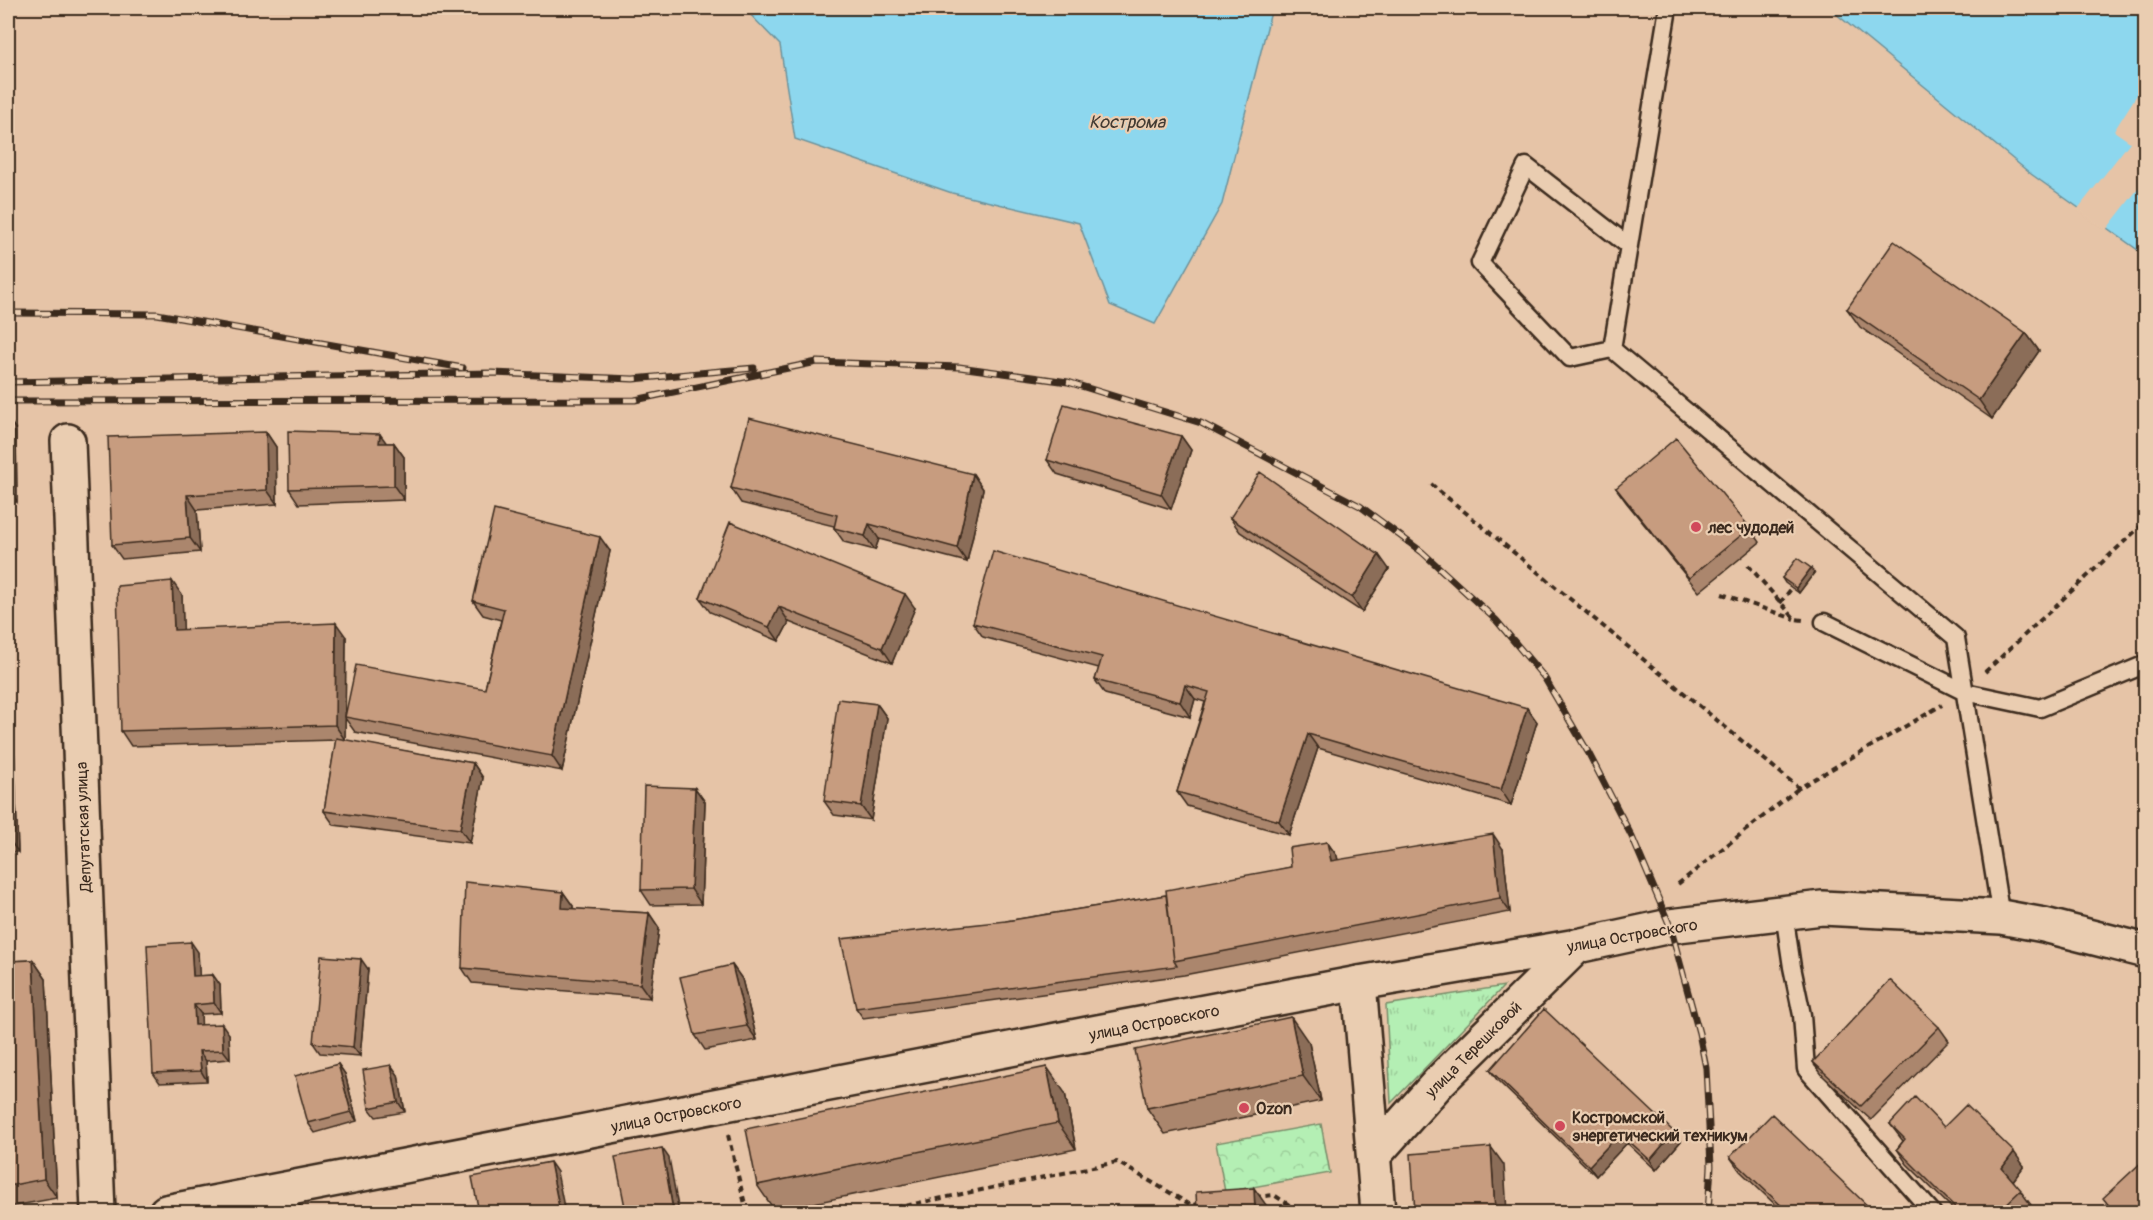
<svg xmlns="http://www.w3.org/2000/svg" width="2153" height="1220" viewBox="0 0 2153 1220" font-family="Pangolin,sans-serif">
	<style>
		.grass { fill: url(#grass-tufts); stroke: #788c69; stroke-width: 1.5 }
		.forest { fill: url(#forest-crowns); stroke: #788c69; stroke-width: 1.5 }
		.water { fill: #8dd7ee; stroke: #6c929b; stroke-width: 1.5 }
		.pier { fill: #e6c4a7 }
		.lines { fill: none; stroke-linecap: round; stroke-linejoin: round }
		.service-casing { stroke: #3b2a1e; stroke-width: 21 }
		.minor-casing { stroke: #3b2a1e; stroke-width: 38 }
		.tertiary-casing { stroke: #3b2a1e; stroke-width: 38 }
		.secondary-casing { stroke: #3b2a1e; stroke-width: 38 }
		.path { stroke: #3b2a1e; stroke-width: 4; stroke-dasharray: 6 4.5; stroke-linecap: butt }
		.service { stroke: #eacdb1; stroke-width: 16 }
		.minor { stroke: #eacdb1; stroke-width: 33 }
		.tertiary { stroke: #eacdb1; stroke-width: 33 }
		.secondary { stroke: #eacdb1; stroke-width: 33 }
		.rail-casing { stroke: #3b2a1e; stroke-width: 7 }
		.rail { stroke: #eacdb1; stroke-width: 4.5; stroke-dasharray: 14; stroke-linecap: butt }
		.wall { fill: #ab866d; stroke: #3b2a1e; stroke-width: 1.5 }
		.shaded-wall { fill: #8b6d59; stroke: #3b2a1e; stroke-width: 1.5 }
		.building { fill: #c79c7f; stroke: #3b2a1e; stroke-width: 1.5 }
		.poi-dot { fill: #d1495b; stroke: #eacdb1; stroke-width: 2 }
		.labels { text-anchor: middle; stroke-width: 4.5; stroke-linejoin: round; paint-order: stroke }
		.poi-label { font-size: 16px; font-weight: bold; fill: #3b2a1e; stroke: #eacdb1; text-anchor: start }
		.street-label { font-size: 16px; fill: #3b2a1e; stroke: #eacdb1 }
		.water-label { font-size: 18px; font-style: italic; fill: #433b33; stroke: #eacdb1 }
	</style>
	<defs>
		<pattern id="grass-tufts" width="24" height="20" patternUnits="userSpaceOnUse" patternTransform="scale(1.5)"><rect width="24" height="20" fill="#b4efb4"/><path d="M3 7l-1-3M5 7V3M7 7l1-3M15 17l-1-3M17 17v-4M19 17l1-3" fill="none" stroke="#9ccd9a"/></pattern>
		<pattern id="forest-crowns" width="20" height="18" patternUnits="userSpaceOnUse" patternTransform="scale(1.5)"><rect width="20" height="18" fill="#b4efb4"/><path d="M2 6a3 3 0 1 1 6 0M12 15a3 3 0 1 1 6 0" fill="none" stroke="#9ccd9a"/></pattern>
	</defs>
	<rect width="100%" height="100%" fill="#e6c4a7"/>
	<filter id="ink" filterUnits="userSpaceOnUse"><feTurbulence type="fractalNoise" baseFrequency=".0167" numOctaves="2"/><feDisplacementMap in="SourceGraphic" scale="12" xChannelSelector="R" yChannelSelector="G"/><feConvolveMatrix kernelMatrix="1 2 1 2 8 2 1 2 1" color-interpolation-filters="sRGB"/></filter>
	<g filter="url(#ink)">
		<!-- grass -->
		<path class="grass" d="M1504,986L1394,1100L1391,1103L1386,1005Z"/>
		<!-- forest -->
		<path class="forest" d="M1321,1124L1330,1173L1225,1192L1216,1143Z"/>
		<!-- water -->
		<path class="water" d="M744,8H1272L1222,204L1155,324L1110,305L1079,223L952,193L795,139L780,45Z
			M1829,8H2145V255L2031,174Z"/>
		<!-- pier -->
		<path class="pier" d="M2145,82V180L2106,230L2077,210L2130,142L2114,131Z"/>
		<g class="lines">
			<!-- service casing -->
			<g class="service-casing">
				<path id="service" d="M1668,8L1612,349L1956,638L2001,917
					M1612,349L1570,358L1480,263L1526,166L1629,246
					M1824,622L1965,692L2040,708L2146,664
					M1784,913L1792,967L1802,1015L1806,1069L1932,1212
					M288,1189L291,1212"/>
			</g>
			<!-- minor casing -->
			<g class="minor-casing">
				<path id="minor" d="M68,441L98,1212"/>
			</g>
			<!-- tertiary casing -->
			<g class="tertiary-casing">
				<path id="tertiary" d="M1359,983L1378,1212
					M1374,1155L1440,1081L1577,946"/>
			</g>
			<!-- secondary casing -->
			<g class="secondary-casing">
				<path id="secondary" d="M166,1212L1098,1032L1359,983L1577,946L1670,926L1822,908L2001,917L2044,925L2146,951"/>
			</g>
			<!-- path -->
			<path class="path" d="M1431,484L1799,788L1942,705
				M1748,565L1795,619L1803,620
				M1722,594L1794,619
				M1780,603L1792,588
				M1985,672L2142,525L2146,524
				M1678,884L1799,788
				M728,1135L747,1212
				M1255,1197L1274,1195L1300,1212
				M875,1212L1117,1162L1191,1205L1200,1204"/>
			<!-- service -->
			<use href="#service" class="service"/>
			<!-- minor -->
			<use href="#minor" class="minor"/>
			<!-- tertiary -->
			<use href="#tertiary" class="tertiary"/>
			<!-- secondary -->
			<use href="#secondary" class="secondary"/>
			<!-- rail casing -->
			<g class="rail-casing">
				<path id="rail" d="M8,313L157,314L463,368
					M8,382L492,373L633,379L754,368
					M8,401L635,400L817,362L959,367L1068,382L1201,423L1360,506L1422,552L1496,620L1544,677L1588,752L1632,837L1670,926L1699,1033L1706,1068L1711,1166L1708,1212"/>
			</g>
			<!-- rail -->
			<use href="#rail" class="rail"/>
		</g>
		<!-- wall -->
		<path class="wall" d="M1847,309L2026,333L2039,351L1992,419L1860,327Z
			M8,418L16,430L17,502H8Z
			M266,432L276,447L277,504L197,510L200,552L122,559L112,545Z
			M1181,436L1191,450L1171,509L1057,474L1047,460Z
			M386,443H394L404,457V500L299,504L289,489Z
			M973,474L983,489L967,562L879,539L875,550L844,542L834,528V526L741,503L731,488Z
			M1616,488L1750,528L1760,542L1699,592L1626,502Z
			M1230,518L1389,569L1362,612L1240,532Z
			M610,551L562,771L355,732L345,718V740H342L473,763L483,778L470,843L334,825L324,811L336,740L131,746L121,731L182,595L183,630L346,637L345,715L485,689L501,620L483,615L473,601Z
			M1814,573L1799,593L1785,583L1782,578Z
			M700,598L915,608L892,663L789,622L779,641L710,612Z
			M973,623L1527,708L1537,722L1511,805L1318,748L1289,835L1187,806L1177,792L1205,702L1195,699L1190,717L1105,694L1095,680L1099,668L983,637Z
			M877,704L887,718L871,820L834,815L824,801Z
			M8,711L13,719L18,852H8Z
			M695,788L705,802L701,904L651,905L641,890Z
			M1327,842L1337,856L1338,860L1503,849L1510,912L1184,975L863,1018L856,1008L1006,921L1166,895L1291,867Z
			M563,892L573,906V909L649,913L659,928L650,998L472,983L462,968Z
			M198,952L199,976L213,975L220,985L221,1013L201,1014V1025L229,1034L230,1059L206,1061L207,1081L160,1083L153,1073Z
			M33,960L46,979L57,1198L8,1207V961Z
			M732,965L742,979L757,1040L705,1050L695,1035Z
			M368,969L360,1056L320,1053L313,1043Z
			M1939,1027L1949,1041L1871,1120L1823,1076L1813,1062Z
			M1309,1043L1321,1101L1165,1134L1147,1108Z
			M338,1064L345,1074L357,1121L315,1133L308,1123Z
			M391,1065L398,1075L405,1112L376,1117L369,1108Z
			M1490,1070L1681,1141L1656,1170L1627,1143L1596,1176L1497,1080Z
			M1065,1093L1076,1149L775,1211L757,1185Z
			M1890,1124L1944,1127L2024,1166L2013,1181L2031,1205L2023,1212H1956L1907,1164L1897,1149L1903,1141Z
			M1730,1157L1874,1212H1783L1740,1171Z"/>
		<!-- shaded-wall -->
		<path class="shaded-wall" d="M2026,333L2039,351L1992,419L1979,400Z
			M8,418L16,430L17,502L8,488Z
			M266,432L276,447L277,504L267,490Z
			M380,434L390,448L379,443Z
			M1181,436L1191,450L1171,509L1161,494Z
			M394,443L404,457V500L394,486Z
			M973,474L983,489L967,562L957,548Z
			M187,495L197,510L200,552L190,538Z
			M869,524L879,539L875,550L865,536Z
			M600,537L610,551L562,771L552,756Z
			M1379,555L1389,569L1362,612L1352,598Z
			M1811,568L1814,573L1799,593L1796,588Z
			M172,581L182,595L184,645L174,630Z
			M905,594L915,608L892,663L882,648Z
			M779,607L789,622L779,641L769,627Z
			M336,623L346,637L345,740L335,725Z
			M1185,685L1195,699L1190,717L1180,702Z
			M877,704L887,718L871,820L861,806Z
			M1527,708L1537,722L1511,805L1501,790Z
			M8,711L13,719L18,852L8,838Z
			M1308,734L1318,748L1289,835L1279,821Z
			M473,763L483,778L470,843L460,829Z
			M695,788L705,802L701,904L691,889Z
			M1493,834L1503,849L1510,912L1500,898Z
			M1327,842L1337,856L1341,875L1331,861Z
			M563,892L573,906L572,922L562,908Z
			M649,913L659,928L650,998L640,984Z
			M191,942L198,952L200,986L193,976Z
			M361,959L368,969L360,1056L353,1047Z
			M33,960L46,979L57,1198L44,1179Z
			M732,965L742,979L757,1040L747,1026Z
			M213,975L220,985L221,1013L214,1003Z
			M194,1005L201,1014L202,1035L195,1025Z
			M1291,1017L1309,1043L1321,1101L1303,1076Z
			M222,1024L229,1034L230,1059L223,1050Z
			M199,1051L206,1061L207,1081L201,1071Z
			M338,1064L345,1074L357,1121L351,1112Z
			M391,1065L398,1075L405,1112L398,1102Z
			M1047,1067L1065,1093L1076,1149L1058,1123Z
			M1674,1132L1681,1141L1656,1170L1650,1160Z
			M1620,1133L1627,1143L1596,1176L1589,1166Z
			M1491,1147L1504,1165L1507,1212H1495Z
			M662,1148L669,1158L679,1212H675L673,1210Z
			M2014,1152L2024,1166L2012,1182L2002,1168Z
			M550,1162L557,1172L565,1212H560Z
			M1254,1188L1271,1212H1255Z"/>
		<!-- building -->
		<path class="building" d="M1894,241L2026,333L1979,400L1847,309Z
			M1064,404L1181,436L1161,494L1047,460Z
			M749,418L973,474L957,548L869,524L865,536L834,528L837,515L731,488Z
			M288,431L380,434L379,443H394V486L289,489Z
			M266,432L267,490L187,495L190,538L112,545L108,437Z
			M1676,438L1750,528L1689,578L1616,488Z
			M1260,472L1379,555L1352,598L1230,518Z
			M494,510L600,537L552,756L345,717L356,665L485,689L504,609L473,601Z
			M730,522L905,594L882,648L779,607L769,627L700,598Z
			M993,551L1527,708L1501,790L1308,734L1279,821L1177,792L1209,692L1185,685L1180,702L1095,680L1102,657L973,623Z
			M1797,558L1811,568L1796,588L1782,578Z
			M172,581L174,630L336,623L335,725L121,731L117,586Z
			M838,699L877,704L861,806L824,801Z
			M336,738L473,763L460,829L324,811Z
			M644,786L695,788L691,889L641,890Z
			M1493,834L1500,898L1174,961L1166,890L1291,867L1289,848L1327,842L1331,861Z
			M465,882L563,892L562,908L649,913L640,984L462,968Z
			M1166,895L1174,961L1177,966L856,1008L841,939L1006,921Z
			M191,942L193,976L213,975L214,1003L194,1005L195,1025L222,1024L223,1050L199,1051L201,1071L153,1073L147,945Z
			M321,956L361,959L353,1047L313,1043Z
			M33,960L44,1179L8,1186V961Z
			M732,965L747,1026L695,1035L680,977Z
			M1890,980L1939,1027L1861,1106L1813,1062Z
			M1544,1009L1674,1132L1650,1160L1620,1133L1589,1166L1490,1070Z
			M1291,1017L1303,1076L1147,1108L1135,1050Z
			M338,1064L351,1112L308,1123L295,1076Z
			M391,1065L398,1102L369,1108L363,1070Z
			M1047,1067L1058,1123L757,1185L746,1129Z
			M1915,1097L1944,1127L1966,1105L2014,1152L2002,1168L2021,1190L1998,1212H1960L1897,1149L1905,1139L1890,1124Z
			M1772,1114L1874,1212H1788L1730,1157Z
			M1491,1147L1495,1212H1415L1411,1154Z
			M662,1148L673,1210L662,1212H626L615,1157Z
			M2145,1159V1212H2114L2103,1198Z
			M550,1162L560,1212H479L472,1177Z
			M1254,1188L1255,1212H1197L1196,1192Z
			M345,1207L346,1212H317Z"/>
	</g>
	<!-- markers -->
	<g class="poi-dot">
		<circle cx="1696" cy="527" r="6"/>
		<circle cx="1244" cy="1108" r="6"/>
		<circle cx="1560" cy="1126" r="6"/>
	</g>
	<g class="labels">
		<!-- poi labels -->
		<g class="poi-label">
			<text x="1708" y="533">лес чудодей</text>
			<text x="1256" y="1114">Ozon</text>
			<text x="1572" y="1123">Костромской<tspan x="1572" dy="18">энергетический техникум</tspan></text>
		</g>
		<!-- street labels -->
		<g class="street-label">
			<text transform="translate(83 827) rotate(-92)" y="6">Депутатская улица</text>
			<text transform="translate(1632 935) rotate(-10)" y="6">улица Островского</text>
			<text transform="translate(1154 1022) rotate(-11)" y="6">улица Островского</text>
			<text transform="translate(1473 1049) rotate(-45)" y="6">улица Терешковой</text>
			<text transform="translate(676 1114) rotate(-11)" y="6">улица Островского</text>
		</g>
		<!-- water labels -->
		<g class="water-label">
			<text x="1127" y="128">Кострома</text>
		</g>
	</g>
	<!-- margin -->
	<rect width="2153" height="1220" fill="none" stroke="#eacdb1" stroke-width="30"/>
	<rect x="15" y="15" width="2123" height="1190" fill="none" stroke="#3b2a1e" stroke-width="2" filter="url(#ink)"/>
</svg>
